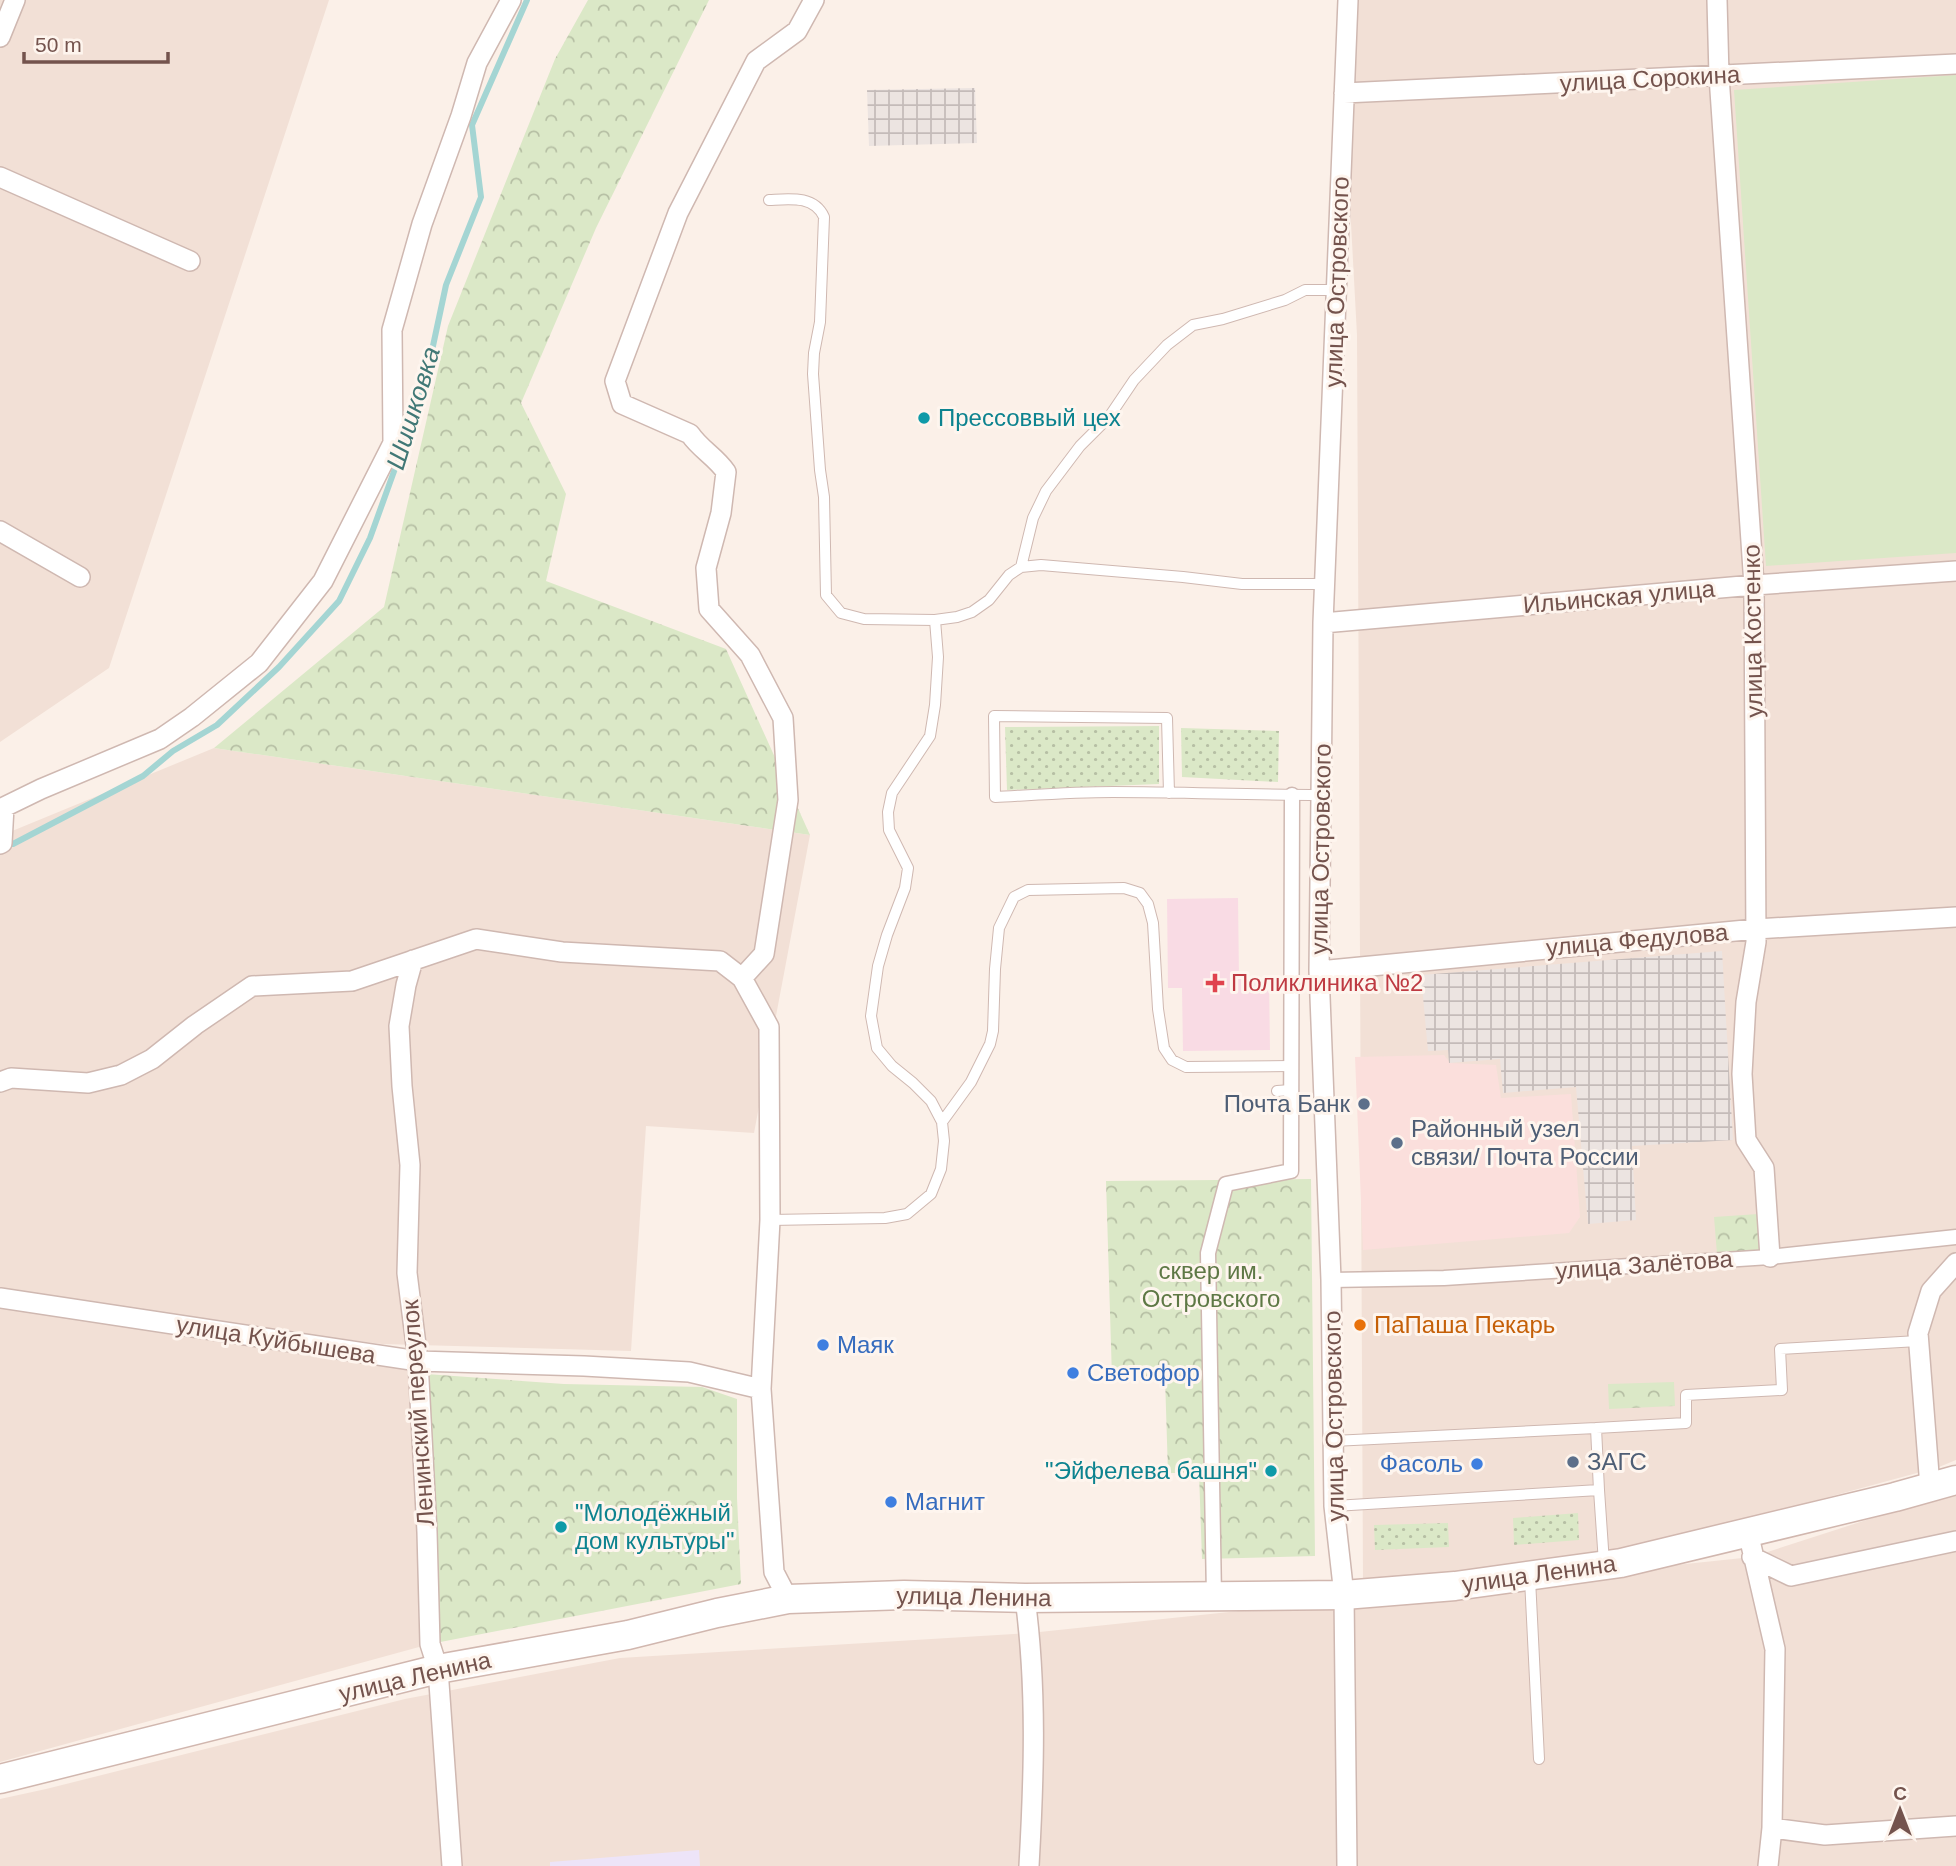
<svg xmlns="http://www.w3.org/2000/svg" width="1956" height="1866" viewBox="0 0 1956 1866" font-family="Arial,sans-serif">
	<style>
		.residential { fill: #f2e0d6 }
		.commercial { fill: #fbdfdc }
		.industrial { fill: url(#industrial-grid) }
		.education { fill: #ede4f8 }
		.medical { fill: #f9dbe4 }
		.grass { fill: url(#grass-dots) }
		.forest { fill: url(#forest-crowns) }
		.pitch { fill: #dbe8c7 }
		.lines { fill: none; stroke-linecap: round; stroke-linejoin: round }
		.stream { stroke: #a4d5d3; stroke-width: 6 }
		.service-casing { stroke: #cfb8b1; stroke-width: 12 }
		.pedestrian-casing { stroke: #cfb8b1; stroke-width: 17 }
		.minor-casing { stroke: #cfb8b1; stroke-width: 22 }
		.secondary-casing { stroke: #d1b7af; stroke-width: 31 }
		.service { stroke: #fff; stroke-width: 10 }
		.pedestrian { stroke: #fff; stroke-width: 14 }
		.minor { stroke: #fff; stroke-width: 19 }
		.secondary { stroke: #fff; stroke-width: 28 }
		.culture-dot { fill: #0f9aa8; stroke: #fef5ee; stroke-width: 2.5 }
		.health-dot { fill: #e0444e; stroke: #fef5ee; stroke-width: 2.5 }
		.service-dot { fill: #5c6f8a; stroke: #fef5ee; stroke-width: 2.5 }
		.food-dot { fill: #e8710a; stroke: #fef5ee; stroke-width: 2.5 }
		.shop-dot { fill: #3f7fe0; stroke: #fef5ee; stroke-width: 2.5 }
		.labels { text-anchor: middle; stroke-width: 6; stroke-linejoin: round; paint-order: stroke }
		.street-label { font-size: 24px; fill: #74534d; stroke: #fef5ee }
		.culture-label { font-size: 24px; fill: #0d838f; stroke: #fef5ee; text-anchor: start }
		.health-label { font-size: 24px; fill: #be3a42; stroke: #fef5ee; text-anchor: start }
		.service-label { font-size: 24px; fill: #4e5e75; stroke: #fef5ee; text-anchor: start }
		.park-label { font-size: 24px; fill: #5e7845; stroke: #fef5ee }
		.food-label { font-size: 24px; fill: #c56008; stroke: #fef5ee; text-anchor: start }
		.shop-label { font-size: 24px; fill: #366cbe; stroke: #fef5ee; text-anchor: start }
		.water-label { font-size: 26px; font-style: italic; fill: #417876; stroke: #fef5ee }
	</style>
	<defs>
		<pattern id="industrial-grid" width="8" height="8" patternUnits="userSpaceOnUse" patternTransform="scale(1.75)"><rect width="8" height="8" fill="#ece4e1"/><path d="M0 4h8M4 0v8" fill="none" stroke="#c4bbb9"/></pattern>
		<pattern id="grass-dots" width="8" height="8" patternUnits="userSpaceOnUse" patternTransform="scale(1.75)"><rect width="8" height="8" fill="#dbe8c7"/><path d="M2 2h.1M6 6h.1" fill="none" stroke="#b6bfa4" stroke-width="1.8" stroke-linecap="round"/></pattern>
		<pattern id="forest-crowns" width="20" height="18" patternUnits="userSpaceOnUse" patternTransform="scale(1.75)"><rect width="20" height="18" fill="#dbe8c7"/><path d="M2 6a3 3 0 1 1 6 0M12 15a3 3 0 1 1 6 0" fill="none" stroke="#b6bfa4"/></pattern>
	</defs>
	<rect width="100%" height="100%" fill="#fbf0e8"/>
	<!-- residential -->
	<path class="residential" d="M0,0H329L109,668L0,742Z
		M1339,0H1956V1460L1939,1467L1604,1558L1363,1581L1357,335Z
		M214,748L810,835L754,1133L646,1126L631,1351L382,1344L112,1309L0,1291V836Z
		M0,1306L413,1370L430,1644L0,1762Z
		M1956,1491V1866H0V1799L46,1789L405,1699L620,1658L1030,1633L1752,1557Z"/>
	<!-- commercial -->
	<path class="commercial" d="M1444,1055L1450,1063L1496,1065L1501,1098L1571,1094L1580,1217L1569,1233L1363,1250L1355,1057Z"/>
	<!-- industrial -->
	<path class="industrial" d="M975,88L977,143L869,146L867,90Z
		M1722,951L1733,1140L1632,1146L1636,1220L1588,1224L1576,1087L1503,1093L1500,1059L1449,1063L1448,1050L1428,1051L1421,975Z"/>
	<!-- education -->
	<path class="education" d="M699,1850L700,1866H550V1862Z"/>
	<!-- medical -->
	<path class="medical" d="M1238,898L1239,979H1269L1270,1050L1183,1051L1182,988H1168L1167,899Z"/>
	<!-- grass -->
	<path class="grass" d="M1159,726V784L1007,790L1005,727Z
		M1181,728L1279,731L1278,782L1182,777Z
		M1578,1513L1579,1540L1514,1545L1513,1518Z
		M1448,1523L1449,1547L1375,1550L1374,1525Z"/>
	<!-- forest -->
	<path class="forest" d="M588,0H709L596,228L521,403L566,494L546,581L726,649L810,835L214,748L384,607L448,326L555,59Z
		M1311,1179L1315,1556L1202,1559L1199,1473H1168L1165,1377L1112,1378L1106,1181Z
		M1758,1214L1761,1251L1717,1254L1714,1217Z
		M426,1374L564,1384L702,1387L737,1399V1498L741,1584L430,1644Z
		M1674,1382L1675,1406L1609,1409L1608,1384Z"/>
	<!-- pitch -->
	<path class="pitch" d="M1956,75V553L1766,566L1734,90Z"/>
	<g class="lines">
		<!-- stream -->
		<path class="stream" d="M4,844H13L143,776L173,751L217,725L279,667L339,601L370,538L424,388L446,285L481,197L472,125L527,0"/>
		<!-- service casing -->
		<g class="service-casing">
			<path id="service" d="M769,200C789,199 814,195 824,217L820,322L814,353L813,374L820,470L824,497L826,595L841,613L864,619L935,620L957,617L972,612L989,600L1009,575L1021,567L1041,565L1183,577L1242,584H1325
				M1021,567L1033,518L1046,491L1080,446L1109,417L1134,380L1167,345L1193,325L1223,319L1285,300L1305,290H1336
				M1169,793L1167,718L994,716L995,797C1034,795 1074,792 1113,792C1182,792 1252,795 1321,795
				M1277,1091L1291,1090
				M942,1122L971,1082L990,1044L993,1031L995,969L999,928L1014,897L1028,890L1124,888L1140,893L1148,904L1153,923L1158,1009L1164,1048L1172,1060L1186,1067L1291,1066
				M770,1220L885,1218L907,1214L931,1194L941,1169L944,1141L942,1122L931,1101L913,1083L892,1066L877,1048L871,1016L878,966L887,935L905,888L908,868L889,830L888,812L892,793L930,736L935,705L938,657L935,620
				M1333,1441L1596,1428
				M1599,1490L1604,1563
				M1334,1506L1599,1490L1596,1428L1686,1423V1395L1782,1390L1780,1349L1918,1341
				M1530,1579L1539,1759"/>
		</g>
		<!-- pedestrian casing -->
		<g class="pedestrian-casing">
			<path id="pedestrian" d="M1331,1280L1444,1278L1770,1257L1956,1237
				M1214,1597L1208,1253L1226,1184L1291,1171L1292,795"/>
		</g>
		<!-- minor casing -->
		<g class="minor-casing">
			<path id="minor" d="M1717,0L1719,76L1754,585L1756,942L1746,1002L1742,1074L1746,1140L1764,1168L1770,1257
				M0,37L15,0
				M1344,93L1956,64
				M0,177L190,261
				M0,531L80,577
				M1323,623L1754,585L1956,571
				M0,844L2,843L4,807L41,789L160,739L192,717L259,663L323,581L393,443L392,330L422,224L461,116L477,63L511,0
				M413,960L406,985L399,1026L402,1086L410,1165L407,1273L418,1361L427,1532L430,1644L438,1669L452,1866
				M1319,971L1756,929L1956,917
				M0,1082L11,1078L88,1083L121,1075L152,1059L195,1025L252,986L352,981L476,939L562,952L720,961L742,978
				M0,1298L418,1361L584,1366L689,1372L761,1389
				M1930,1487L1918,1333L1931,1291L1956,1263
				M1748,1532L1775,1649L1772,1828L1768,1866
				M1752,1557L1791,1576L1956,1541
				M1025,1598C1037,1687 1034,1777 1029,1866
				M788,1599L774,1572L761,1389L770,1220L769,1027L742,978L764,954L788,800L783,718L750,655L709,609L706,568L721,513L726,472C716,457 700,449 690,434L622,404L615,381L678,213L756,61L797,31L814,0
				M1772,1828L1825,1835L1956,1826
				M1347,1866L1344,1595L1334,1506L1331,1280L1319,971L1323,623L1348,0"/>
		</g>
		<!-- secondary casing -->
		<g class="secondary-casing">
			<path id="secondary" d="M0,1779L438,1669L628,1635L717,1613L788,1599L904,1595L1025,1598L1344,1595L1455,1586L1621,1563L1895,1497L1956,1480"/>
		</g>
		<!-- service -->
		<use href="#service" class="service"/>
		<!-- pedestrian -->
		<use href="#pedestrian" class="pedestrian"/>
		<!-- minor -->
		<use href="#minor" class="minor"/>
		<!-- secondary -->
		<use href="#secondary" class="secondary"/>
	</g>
	<!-- markers -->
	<g class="culture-dot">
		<circle cx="924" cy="418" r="7"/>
		<circle cx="1271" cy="1471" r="7"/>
		<circle cx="561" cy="1527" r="7"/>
	</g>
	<path class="health-dot" d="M1211.5 972.5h7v7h7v7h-7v7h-7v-7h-7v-7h7z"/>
	<g class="service-dot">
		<circle cx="1364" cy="1104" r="7"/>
		<circle cx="1397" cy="1143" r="7"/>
		<circle cx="1573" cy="1462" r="7"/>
	</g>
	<circle class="food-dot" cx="1360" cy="1325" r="7"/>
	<g class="shop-dot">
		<circle cx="823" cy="1345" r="7"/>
		<circle cx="1073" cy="1373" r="7"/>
		<circle cx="1477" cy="1464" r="7"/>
		<circle cx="891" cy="1502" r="7"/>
	</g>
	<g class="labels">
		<!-- street labels -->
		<g class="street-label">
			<text transform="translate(1650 79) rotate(-3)" y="8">улица Сорокина</text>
			<text transform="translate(1337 282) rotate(-88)" y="8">улица Островского</text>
			<text transform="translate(1619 597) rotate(-5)" y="8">Ильинская улица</text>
			<text transform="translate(1753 631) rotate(-91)" y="8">улица Костенко</text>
			<text transform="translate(1321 849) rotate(-89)" y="8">улица Островского</text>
			<text transform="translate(1637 940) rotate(-5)" y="8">улица Федулова</text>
			<text transform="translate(1644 1265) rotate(-4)" y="8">улица Залётова</text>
			<text transform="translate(276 1340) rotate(9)" y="8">улица Куйбышева</text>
			<text transform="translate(418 1413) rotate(-94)" y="8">Ленинский переулок</text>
			<text transform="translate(1334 1416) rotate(-91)" y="8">улица Островского</text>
			<text transform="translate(1539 1574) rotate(-8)" y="8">улица Ленина</text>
			<text transform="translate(974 1597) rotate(1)" y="8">улица Ленина</text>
			<text transform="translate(415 1677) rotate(-13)" y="8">улица Ленина</text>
		</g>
		<!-- culture labels -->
		<g class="culture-label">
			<text x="938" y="426">Прессоввый цех</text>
			<text x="1257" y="1479" text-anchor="end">"Эйфелева башня"</text>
			<text x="575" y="1521">"Молодёжный<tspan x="575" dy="28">дом культуры"</tspan></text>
		</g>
		<!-- health labels -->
		<g class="health-label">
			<text x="1231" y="991">Поликлиника №2</text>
		</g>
		<!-- service labels -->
		<g class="service-label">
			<text x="1350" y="1112" text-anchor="end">Почта Банк</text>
			<text x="1411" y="1137">Районный узел<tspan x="1411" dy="28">связи/ Почта России</tspan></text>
			<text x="1587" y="1470">ЗАГС</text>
		</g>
		<!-- park labels -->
		<g class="park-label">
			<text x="1211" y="1279">сквер им.<tspan x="1211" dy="28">Островского</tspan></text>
		</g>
		<!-- food labels -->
		<g class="food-label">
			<text x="1374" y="1333">ПаПаша Пекарь</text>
		</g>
		<!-- shop labels -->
		<g class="shop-label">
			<text x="837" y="1353">Maяк</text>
			<text x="1087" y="1381">Светофор</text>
			<text x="1463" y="1472" text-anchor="end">Фасоль</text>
			<text x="905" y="1510">Магнит</text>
		</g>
		<!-- water labels -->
		<g class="water-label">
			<text transform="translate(413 408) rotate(-73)" y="9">Шишковка</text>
		</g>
	</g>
	<!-- north arrow -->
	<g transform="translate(1900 1810)" stroke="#fef5ee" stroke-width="5" paint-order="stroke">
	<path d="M0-5L12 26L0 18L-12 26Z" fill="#74534d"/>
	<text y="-10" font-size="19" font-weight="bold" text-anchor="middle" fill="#74534d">С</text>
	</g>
	<!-- scale -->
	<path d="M24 52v10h144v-10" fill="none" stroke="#74534d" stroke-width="3.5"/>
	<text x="35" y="52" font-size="21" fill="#74534d" stroke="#fef5ee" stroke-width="5" paint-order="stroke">50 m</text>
</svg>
